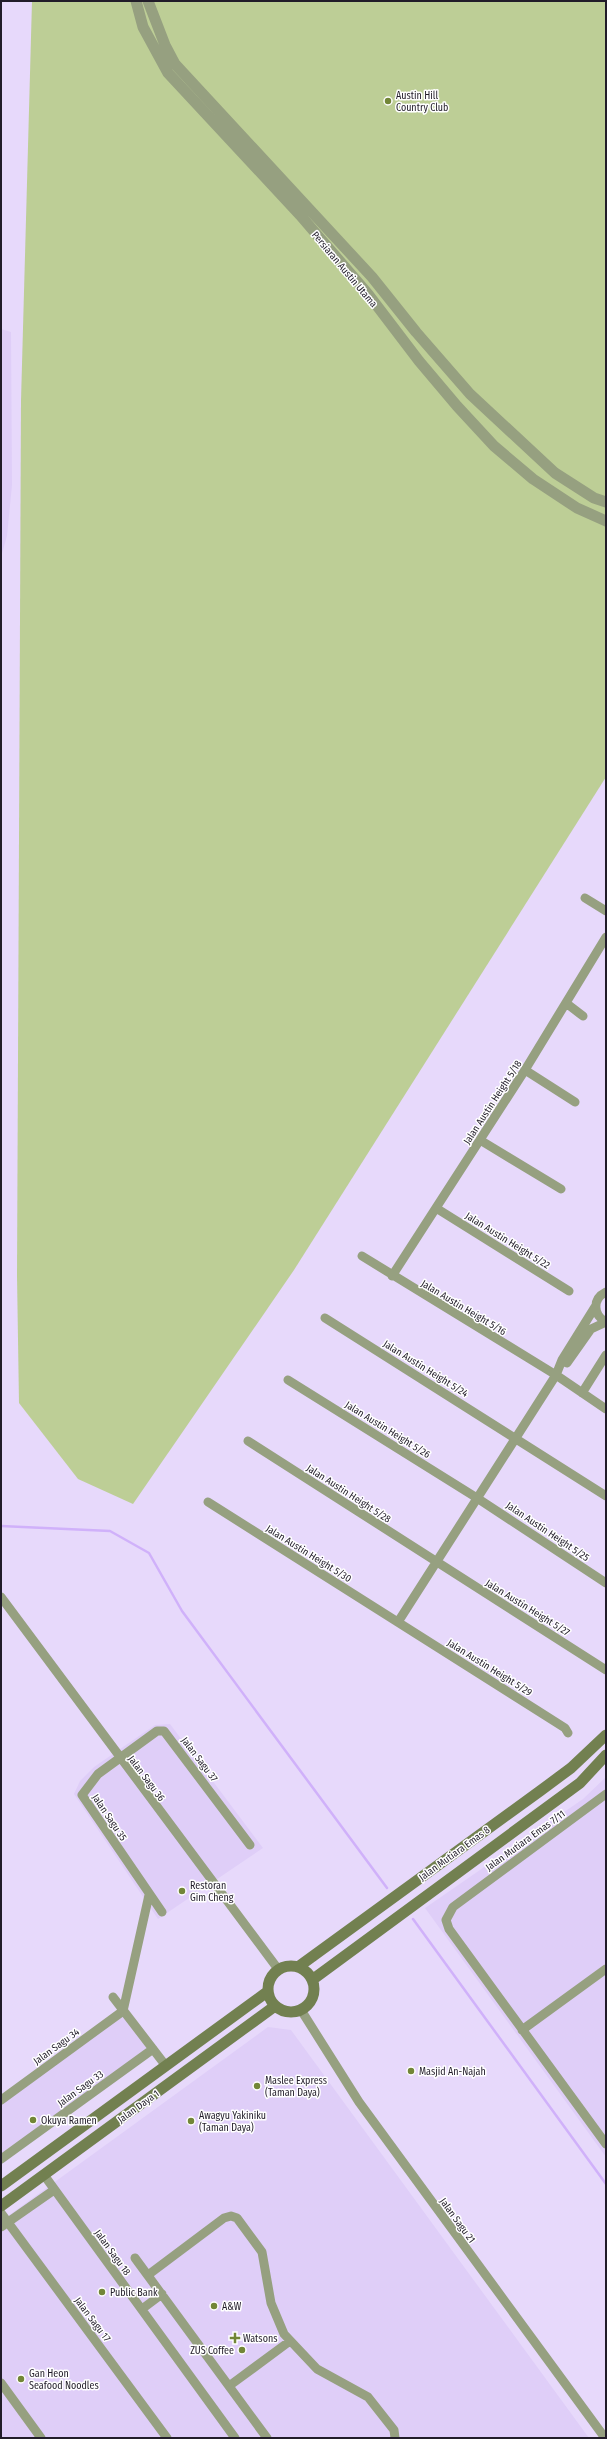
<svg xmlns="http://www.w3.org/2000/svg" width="607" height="2439" viewBox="0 0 607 2439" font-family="'Fira Sans Condensed',sans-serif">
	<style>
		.built { fill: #dfcef8 }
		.green { fill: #bdce96 }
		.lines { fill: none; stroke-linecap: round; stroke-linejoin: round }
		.stream { stroke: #d0b1fa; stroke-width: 2.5 }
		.minor { stroke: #96a080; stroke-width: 9 }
		.tertiary { stroke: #96a080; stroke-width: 11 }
		.secondary { stroke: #728050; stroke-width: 11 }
		.poi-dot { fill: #728637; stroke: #fff; stroke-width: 1.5 }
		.labels { text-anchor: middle; stroke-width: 3; stroke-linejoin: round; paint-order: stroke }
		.poi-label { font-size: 10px; fill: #211c29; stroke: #fff; text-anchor: start }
		.street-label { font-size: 10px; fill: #211c29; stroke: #fff }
	</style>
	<rect width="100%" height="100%" fill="#e7d9fb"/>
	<!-- built -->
	<path class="built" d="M1,329L11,332L12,485L7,536L1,557Z
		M170,1724L263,1848L158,1919L74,1794L80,1781L94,1767L155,1725Z
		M606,1777V2157L425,1908L583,1799Z
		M124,2006L158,2050L1,2163V2096Z
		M268,2027L291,2030L589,2438H1V2221Z"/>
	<!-- green -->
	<path class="green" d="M32,1H606V777L294,1270L133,1504L78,1479L19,1403L17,1276L21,401Z"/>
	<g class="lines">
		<!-- stream -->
		<path class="stream" d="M1,1526L110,1531L149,1553L182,1611L387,1888
			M413,1919L606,2184"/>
		<!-- minor -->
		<path class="minor" d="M585,898L606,911
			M566,1003L583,1016
			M525,1070L575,1102
			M480,1140L561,1189
			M436,1208L569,1291
			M362,1256L556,1375L606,1409
			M392,1276L525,1070L606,937
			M606,1292C592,1299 593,1315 606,1322
			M325,1318L606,1496
			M567,1363L591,1329L606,1322
			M288,1380L477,1498L606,1583
			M582,1393L606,1355
			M248,1441L606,1670
			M208,1502L565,1728L568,1733
			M1,1597L278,1969
			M398,1622L556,1375L562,1360L595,1307
			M606,1794L453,1907L446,1920L449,1929L606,2144
			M162,1912L82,1795L98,1774L157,1731H164L250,1845
			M113,1997L166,2066
			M301,2010L359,2102L605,2438
			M522,2030L606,1969
			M1,2100L123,2011L149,1895
			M1,2159L153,2049
			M44,2175L235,2438
			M1,2213L167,2438
			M1,2227L54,2190
			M135,2258L267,2438
			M148,2275L224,2218L231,2216L237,2218L262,2252L271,2303L284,2334L317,2369L368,2397L394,2430L395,2438
			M142,2309L162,2294
			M1,2383L41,2438
			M229,2386L290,2341"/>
		<!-- tertiary -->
		<path class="tertiary" d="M136,1L143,27L168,73L300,215L368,294L419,361L457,406L494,446L533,479L577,508L606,521
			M148,1L165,45L175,64L372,277L416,332L470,394L555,473L594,498L606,502"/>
		<!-- secondary -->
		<path class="secondary" d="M268 1989a23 23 0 1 1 46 0a23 23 0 1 1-46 0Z
			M298,1967L540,1791L571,1768L606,1735
			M312,1980L580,1783L606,1755
			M1,2186L267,1992
			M1,2206L275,2006"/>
	</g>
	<!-- markers -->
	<g class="poi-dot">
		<circle cx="388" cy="101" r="4"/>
		<circle cx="182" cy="1891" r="4"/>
		<circle cx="411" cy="2071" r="4"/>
		<circle cx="257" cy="2086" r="4"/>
		<circle cx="33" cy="2120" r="4"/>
		<circle cx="191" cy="2121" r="4"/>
		<circle cx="102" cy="2292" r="4"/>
		<circle cx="214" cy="2306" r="4"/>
		<path d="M233 2332h4v4h4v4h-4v4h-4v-4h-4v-4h4z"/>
		<circle cx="242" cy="2350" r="4"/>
		<circle cx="21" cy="2379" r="4"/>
	</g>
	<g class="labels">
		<!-- poi labels -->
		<g class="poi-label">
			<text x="396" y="99">Austin Hill<tspan x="396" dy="12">Country Club</tspan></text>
			<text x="190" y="1889">Restoran<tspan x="190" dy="12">Gim Cheng</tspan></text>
			<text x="419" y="2075">Masjid An-Najah</text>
			<text x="265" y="2084">Maslee Express<tspan x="265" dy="12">(Taman Daya)</tspan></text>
			<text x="199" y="2119">Awagyu Yakiniku<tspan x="199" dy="12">(Taman Daya)</tspan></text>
			<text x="41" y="2124">Okuya Ramen</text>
			<text x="110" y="2296">Public Bank</text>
			<text x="222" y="2310">A&amp;W</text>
			<text x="243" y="2342">Watsons</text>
			<text x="234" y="2354" text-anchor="end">ZUS Coffee</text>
			<text x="29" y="2377">Gan Heon<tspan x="29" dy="12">Seafood Noodles</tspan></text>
		</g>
		<!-- street labels -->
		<g class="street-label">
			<text transform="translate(345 269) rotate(50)" y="4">Persiaran Austin Utama</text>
			<text transform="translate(492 1102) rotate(-57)" y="4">Jalan Austin Height 5/18</text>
			<text transform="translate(508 1240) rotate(32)" y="4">Jalan Austin Height 5/22</text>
			<text transform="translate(464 1307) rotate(31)" y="4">Jalan Austin Height 5/16</text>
			<text transform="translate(426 1368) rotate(32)" y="4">Jalan Austin Height 5/24</text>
			<text transform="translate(388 1429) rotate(32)" y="4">Jalan Austin Height 5/26</text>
			<text transform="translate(349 1493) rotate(33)" y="4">Jalan Austin Height 5/28</text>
			<text transform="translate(548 1531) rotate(34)" y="4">Jalan Austin Height 5/25</text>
			<text transform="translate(309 1553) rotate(32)" y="4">Jalan Austin Height 5/30</text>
			<text transform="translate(528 1607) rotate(32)" y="4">Jalan Austin Height 5/27</text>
			<text transform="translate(490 1667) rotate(32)" y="4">Jalan Austin Height 5/29</text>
			<text transform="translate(200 1759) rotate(53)" y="4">Jalan Sagu 37</text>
			<text transform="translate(147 1778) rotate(53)" y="4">Jalan Sagu 36</text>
			<text transform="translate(110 1817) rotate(56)" y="4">Jalan Sagu 35</text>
			<text transform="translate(525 1840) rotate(-36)" y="4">Jalan Mutiara Emas 7/11</text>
			<text transform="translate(454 1853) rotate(-36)" y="4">Jalan Mutiara Emas 8</text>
			<text transform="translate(56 2046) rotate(-36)" y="4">Jalan Sagu 34</text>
			<text transform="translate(80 2088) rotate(-36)" y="4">Jalan Sagu 33</text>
			<text transform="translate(138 2106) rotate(-36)" y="4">Jalan Daya 1</text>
			<text transform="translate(458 2220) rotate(54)" y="4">Jalan Sagu 21</text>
			<text transform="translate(113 2252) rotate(54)" y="4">Jalan Sagu 18</text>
			<text transform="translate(93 2319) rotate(53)" y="4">Jalan Sagu 17</text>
		</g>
	</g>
	<!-- border -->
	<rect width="607" height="2439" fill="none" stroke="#211c29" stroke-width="4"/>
</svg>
